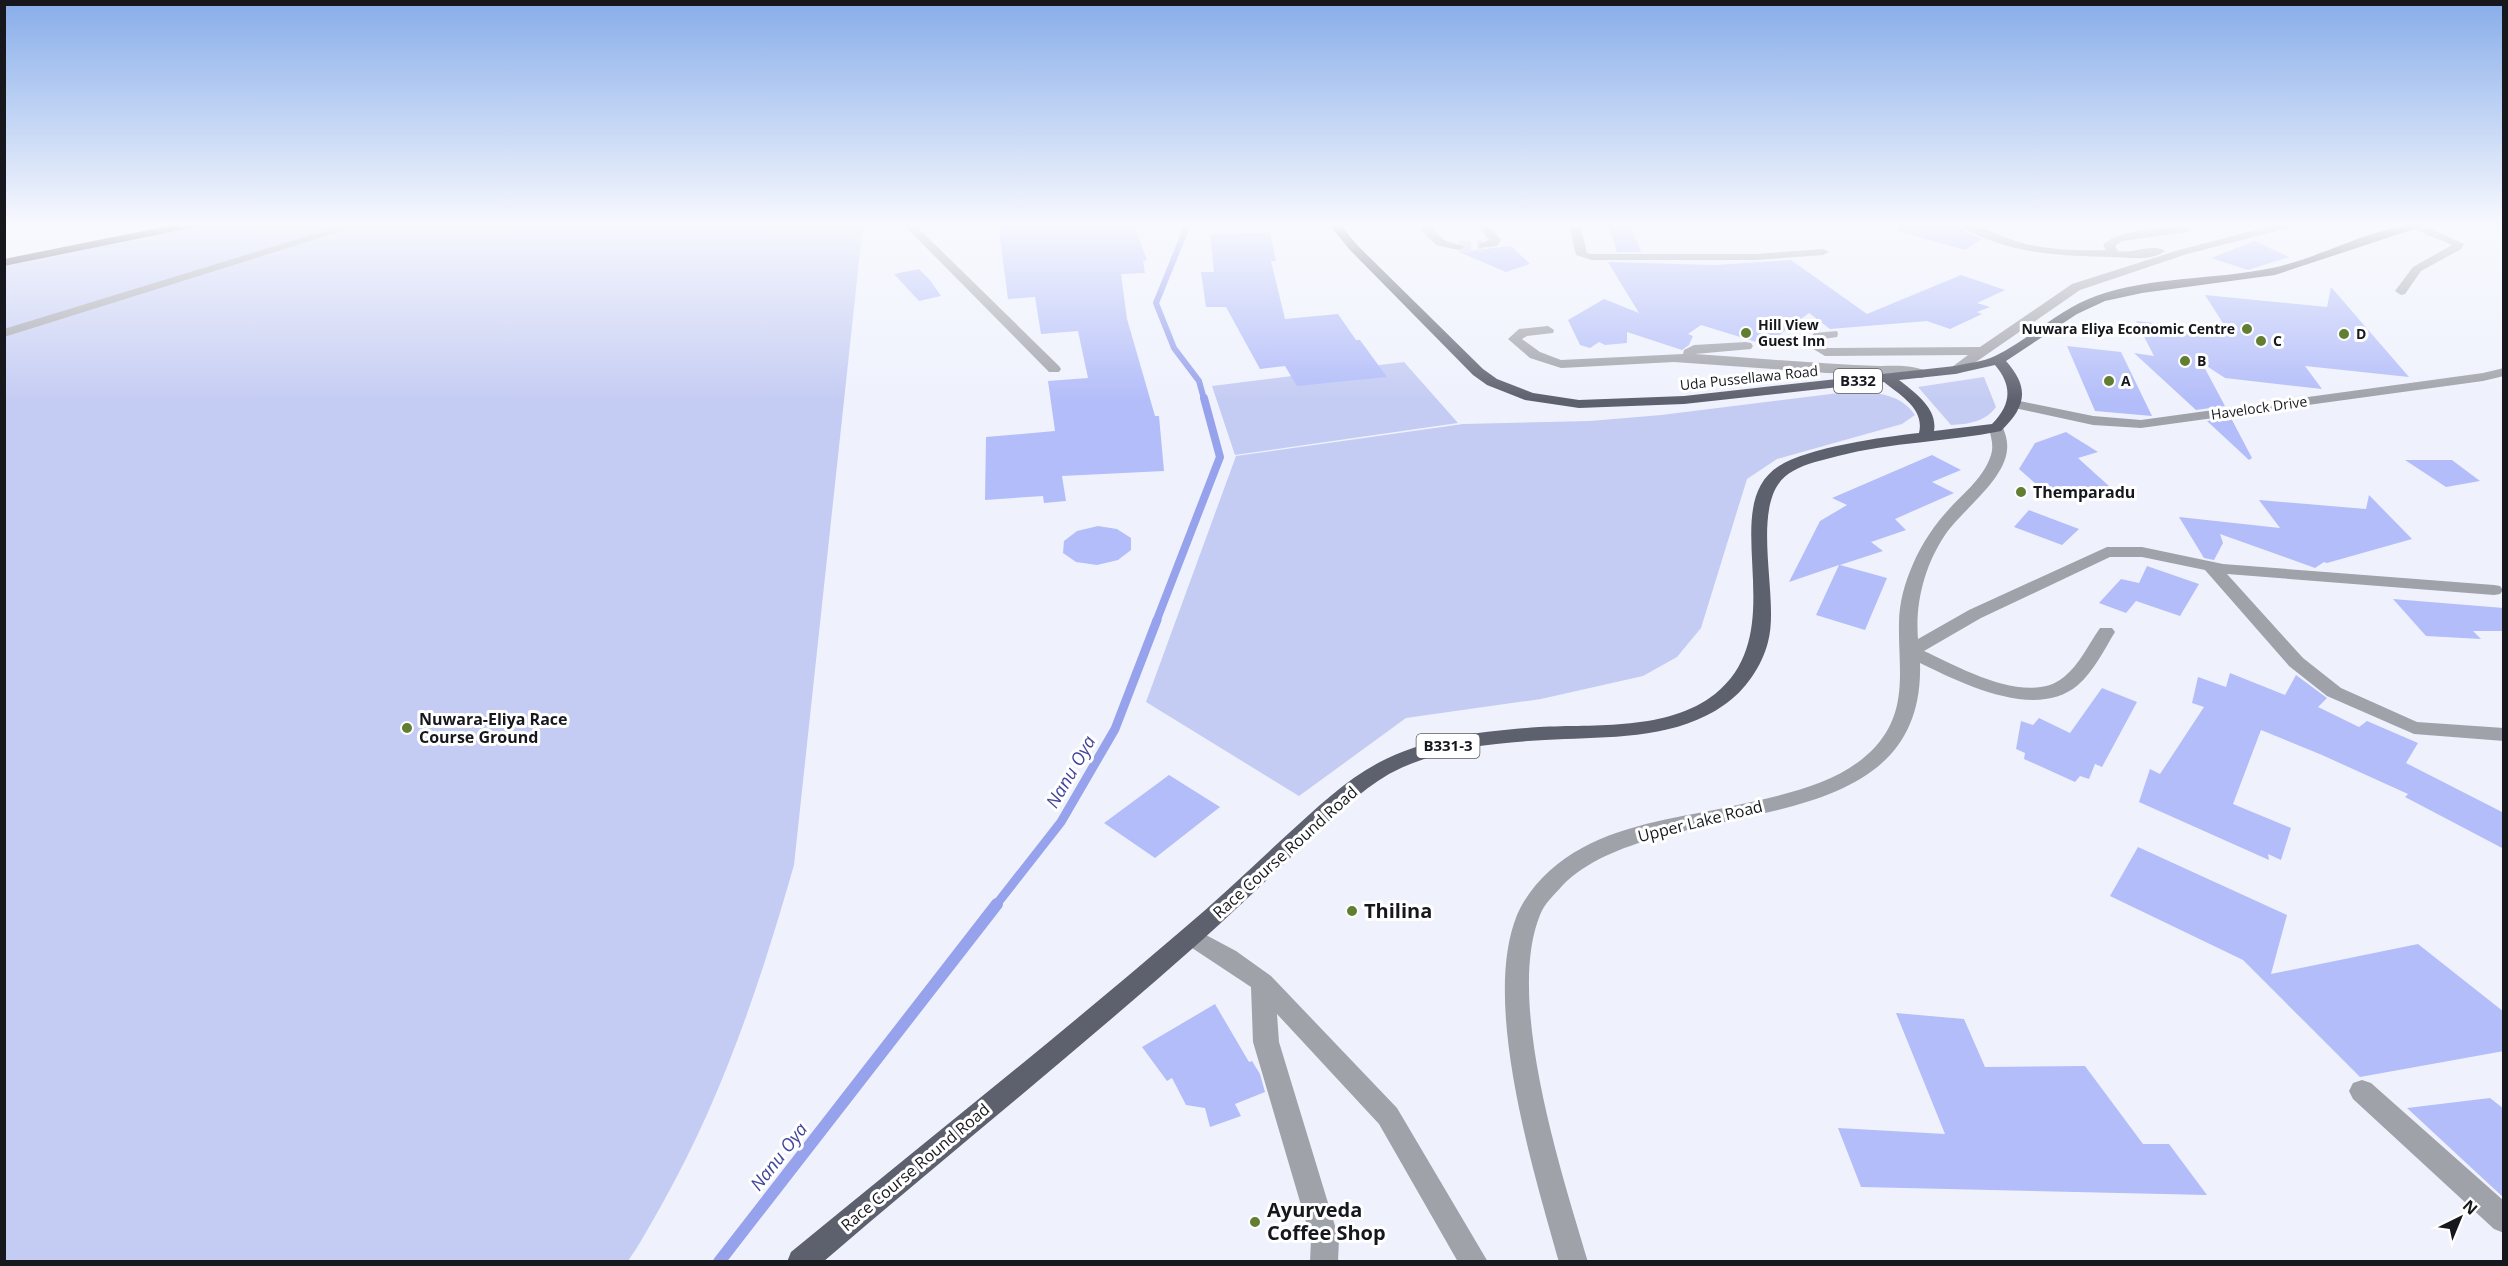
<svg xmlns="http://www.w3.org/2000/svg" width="2508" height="1266" viewBox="0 0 2508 1266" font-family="'Open Sans',sans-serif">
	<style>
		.green { fill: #c5ccf3 }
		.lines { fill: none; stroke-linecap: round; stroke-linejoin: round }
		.stream-far3 { stroke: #97a2ec; stroke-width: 6 }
		.stream-far2 { stroke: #97a2ec; stroke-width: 8 }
		.stream-far1 { stroke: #97a2ec; stroke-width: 9 }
		.stream { stroke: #97a2ec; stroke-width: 12 }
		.building { fill: #b3bdf9 }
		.minor-tunnel { stroke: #cfd1dc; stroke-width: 12; stroke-dasharray: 12 6; stroke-linecap: butt }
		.minor { fill: #a0a2a9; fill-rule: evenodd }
		.major { fill: #5d606d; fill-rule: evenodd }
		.highway { fill: #464957; fill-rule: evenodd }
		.poi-dot { fill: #617e33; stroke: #fff; stroke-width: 2 }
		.labels { text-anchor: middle; stroke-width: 6; stroke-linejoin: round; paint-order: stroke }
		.far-poi-label { font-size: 14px; font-weight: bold; fill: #17181e; stroke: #fff; text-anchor: start }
		.far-street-label { font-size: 14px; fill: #17181e; stroke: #fff }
		.shield { fill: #fff; stroke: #5d5d62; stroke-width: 1.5 }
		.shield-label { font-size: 15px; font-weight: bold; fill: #17181e }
		.poi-label { font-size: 16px; font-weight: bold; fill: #17181e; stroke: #fff; text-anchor: start }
		.street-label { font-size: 16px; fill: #17181e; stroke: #fff }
		.water-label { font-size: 18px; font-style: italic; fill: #42469c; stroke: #fff }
		.near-poi-label { font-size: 20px; font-weight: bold; fill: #17181e; stroke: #fff; text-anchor: start }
	</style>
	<rect width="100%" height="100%" fill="#eff2fd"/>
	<!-- green -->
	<path class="green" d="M208,224H863L794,865C760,984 722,1098 661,1206C650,1225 640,1244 628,1261L5,1262V265Z
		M1404,362L1458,423L1235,455L1212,386Z
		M1984,377L1996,407C1985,422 1969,424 1951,425L1918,387Z
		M1855,391C1878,393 1901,394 1915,415L1902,424L1777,459L1747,479L1701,628L1677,657L1643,676L1541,699L1406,718L1299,796L1146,702L1236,456L1463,424L1590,421L1661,415Z"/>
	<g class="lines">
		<!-- stream-far3 -->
		<path class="stream-far3" d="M1188,224L1156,303L1174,348L1199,381L1204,399"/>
		<!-- stream-far2 -->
		<path class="stream-far2" d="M1156,622L1220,457L1204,398"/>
		<!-- stream-far1 -->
		<path class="stream-far1" d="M996,905L1061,822L1115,729L1157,620"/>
		<!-- stream -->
		<path class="stream" d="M719,1262L997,904"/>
	</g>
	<!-- building -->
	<path class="building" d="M998,224H1134L1147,260L1143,261L1145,273L1121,274L1127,319L1155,416H1159L1164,471L1062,476L1066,501L1044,503L1043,496L985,500L986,437L1055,431L1048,381L1088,378L1078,331L1041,334L1035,297L1008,299Z
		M1608,224H1631L1641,252H1617Z
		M1898,224H1957L1964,231L1982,239L1965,250L1897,231Z
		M1270,233L1276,261H1271L1285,319L1338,314L1356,340H1360L1387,377L1297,386L1285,366L1260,369L1226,307H1206L1201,272H1214L1210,234Z
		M2255,241L2289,257L2248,270L2211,258Z
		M1511,246L1530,264L1506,272L1459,252Z
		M1791,260L1867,314L1961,275L2005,290L1977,303L1990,307L1977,312L1982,314L1950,329L1927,321L1830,329L1809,313L1766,345L1701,325L1688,334L1693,336L1689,345L1682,350L1627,332V343L1605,345L1599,342L1590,348L1580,345L1568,320L1604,299L1639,313L1608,262L1714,265Z
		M919,269L930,280L941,296L919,301L894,274Z
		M2331,287L2409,377L2305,366L2322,389L2225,378L2202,363L2225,406L2196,410L2134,353L2154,356L2136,321L2228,331L2205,295L2327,307Z
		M2067,346L2121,352L2152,416L2095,411Z
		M2231,418L2252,458L2249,460L2207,421Z
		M2066,432L2098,452L2078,458L2120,496L2053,499L2019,469L2035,443Z
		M1932,455L1961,470L1932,482L1954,493L1895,519L1906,530L1871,542L1883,551L1840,565L1887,578L1865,630L1816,615L1839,565L1789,582L1820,521L1847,505L1832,498Z
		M2405,460H2452L2480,481L2446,487Z
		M2369,495L2412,539L2327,563L2324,562L2315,568L2220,534L2223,543L2214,560L2204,558L2179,517L2280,528L2259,500L2366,509Z
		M2029,510L2079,529L2062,545L2014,527Z
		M1098,526L1117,529L1131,538V550L1118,560L1097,565L1076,562L1063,553L1064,541L1077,531Z
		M2147,566L2199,584L2180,616L2136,601L2126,613L2099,603L2121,579L2139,583Z
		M2393,599L2504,608V631H2473L2481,639L2426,636Z
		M2230,673L2285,695L2296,675L2327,698L2318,707L2359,727L2367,721L2418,743L2406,763L2504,813V849L2405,797L2408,794L2322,755L2261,730L2233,804L2291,828L2281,860L2268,854L2269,860L2139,802L2150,769L2160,774L2204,707L2192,703L2198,677L2226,687Z
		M2102,688L2137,702L2102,767L2095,764L2089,779L2080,776L2075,782L2024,759L2025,753L2016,749L2021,721L2033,725L2039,718L2070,733Z
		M1169,775L1220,807L1155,858L1104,823Z
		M2138,847L2287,915L2271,974L2418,944L2504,1012V1051L2360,1077L2243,960L2110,896Z
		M1215,1004L1249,1062L1252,1061L1260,1074L1265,1092L1235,1104L1241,1116L1210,1127L1205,1108L1186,1105L1172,1078L1167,1081L1142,1047Z
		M1896,1013L1964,1019L1985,1067L2085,1066L2143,1144H2169L2207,1195L1861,1187L1838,1128L1945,1134Z
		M2490,1098L2504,1109V1198L2407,1108Z"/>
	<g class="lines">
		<!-- minor-tunnel -->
		<path class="minor-tunnel" d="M1459,247L1483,246"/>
		<!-- minor -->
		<path class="minor" d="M347,224H364L4,337V329Z
			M903,224H914L1059,366L1061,369L1059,372H1049Z
			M1424,224H1435L1433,230L1444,240L1465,247L1459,250L1436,245L1421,230Z
			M1476,224H1487L1501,240L1497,246L1479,248V244L1489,240Z
			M1569,224H1580L1587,253L1592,254H1755L1823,249L1829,252L1823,255L1755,260H1592L1576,255Z
			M1959,224C1981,224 2000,237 2022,243C2049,250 2078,251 2106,250L2103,245C2119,228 2164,229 2187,226L2193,229L2187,232L2122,241L2115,246L2118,251C2132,254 2154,243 2165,251C2151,262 2127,257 2111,257C2068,256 2028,255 1987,239C1978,235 1966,231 1959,224Z
			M2279,224H2304L2187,254L2080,290L1960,373L1955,374L1948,370L1968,355L1825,356L1805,344L1814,333L1837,331L1838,334L1837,337L1823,339L1820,343L1828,348L1980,347L2072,284L2179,250Z
			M2411,224H2420L2464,244L2461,249L2421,271L2405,294L2401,295L2395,291L2413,267L2452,245L2411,228Z
			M1548,326L1554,330L1553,333L1527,336L1522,339L1540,352L1561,360L1683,354L1684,350L1694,345L1746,342L1751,343L1753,346L1751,349L1695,354C1757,358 1818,364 1880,366C1893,366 1919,364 1929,374L1922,378L1898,375L1827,373L1674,362L1561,368L1530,358L1508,339L1519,329Z
			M2504,368V376L2483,381L2141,428L2093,425L2010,407L2008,404L2015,400L2093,416L2141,420L2483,373Z
			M1996,424L2003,428C2006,435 2008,443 2007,450C2004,481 1962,510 1945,535C1925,565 1915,602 1918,639L1969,610L2107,547H2142L2223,564L2494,585L2500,586L2503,590L2500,594L2494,595L2227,574L2303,658L2341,688L2417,722L2504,728V741L2414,734L2327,696L2289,666L2205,570L2142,557H2110L1981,618L1924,651C1959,667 2028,707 2064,677C2080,664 2088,645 2100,628H2112L2115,632C2104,650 2094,671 2078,685C2036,721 1961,683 1920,663C1926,854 1657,789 1562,886C1554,895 1544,904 1540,915C1505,1001 1562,1174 1588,1262H1559C1534,1173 1481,1003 1517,915C1529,887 1555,862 1582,848C1627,823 1683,817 1733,806C1781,795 1841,785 1876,746C1909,709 1898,668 1899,623C1899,603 1905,582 1913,564C1922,543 1935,524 1950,508C1965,492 1984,477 1991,455C1994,446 1991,437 1989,428Z
			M1191,927L1236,951L1271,976L1397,1108L1488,1262H1458L1379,1124L1277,1014L1279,1042L1339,1239L1338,1262H1310L1311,1239L1253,1042L1251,987L1183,942L1179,936L1183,930Z
			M2362,1080L2371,1083L2504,1201V1233L2494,1229L2353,1099L2349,1091L2353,1083Z"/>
		<!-- major -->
		<path class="major" d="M1329,224H1340L1357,245L1483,369L1497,379L1533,393L1579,400L1684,396L1955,366C1967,363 1983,362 1995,356C2030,339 2059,309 2096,296C2152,276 2215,280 2272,268C2325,257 2374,224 2429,224L2275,275L2142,293L2105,301L2077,314L2006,361C2030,388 2026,407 2001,431C1947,442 1892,442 1838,456C1823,460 1807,463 1793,471C1745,496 1781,596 1768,642C1762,666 1745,691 1724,705C1679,737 1618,737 1565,739C1505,742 1443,745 1389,774C1360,791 1335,816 1310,839C1274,873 1238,908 1201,941C1078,1050 949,1154 823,1262H787L791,1252C921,1145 1054,1040 1182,930C1219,899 1253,866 1289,833C1317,808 1344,781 1378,763C1427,737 1484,731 1539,727C1595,724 1668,731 1715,694C1795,630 1714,507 1779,466C1809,447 1883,437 1919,433C1925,409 1900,395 1884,382L1684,404L1579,408L1525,400L1487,385L1473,375L1349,249ZM1995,365C2013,386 2011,405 1992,424L1934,431C1938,408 1914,392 1899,380L1955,374Z"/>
		<!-- highway -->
		<path class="highway" d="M178,224H200L195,227L4,266V259Z"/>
	</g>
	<!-- sky -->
	<linearGradient id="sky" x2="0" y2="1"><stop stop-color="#87adea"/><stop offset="0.56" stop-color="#f8f9fe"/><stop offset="1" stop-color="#f8f9fe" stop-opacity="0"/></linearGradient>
	<rect width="2508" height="401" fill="url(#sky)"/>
	<!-- markers -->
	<g class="poi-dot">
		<circle cx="2247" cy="329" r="6"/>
		<circle cx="1746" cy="333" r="6"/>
		<circle cx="2344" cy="334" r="6"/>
		<circle cx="2261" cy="341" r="6"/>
		<circle cx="2185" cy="361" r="6"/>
		<circle cx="2109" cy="381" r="6"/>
		<circle cx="2021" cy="492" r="6"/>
		<circle cx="407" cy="728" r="6"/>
		<circle cx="1352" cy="911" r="6"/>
		<circle cx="1255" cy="1222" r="6"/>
	</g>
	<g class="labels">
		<!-- far-poi labels -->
		<g class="far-poi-label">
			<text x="1758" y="330">Hill View<tspan x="1758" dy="16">Guest Inn</tspan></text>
			<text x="2235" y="334" text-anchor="end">Nuwara Eliya Economic Centre</text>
			<text x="2356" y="339">D</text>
			<text x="2273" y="346">C</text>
			<text x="2197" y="366">B</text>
			<text x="2121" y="386">A</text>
		</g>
		<!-- far-street labels -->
		<g class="far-street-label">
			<text transform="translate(1749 378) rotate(-6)" y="5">Uda Pussellawa Road</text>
			<text transform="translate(2259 408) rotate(-8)" y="5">Havelock Drive</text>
		</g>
		<!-- shield labels -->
		<g class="shield">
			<rect x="1834" y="369" width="48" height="24" rx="4.5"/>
			<rect x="1416.5" y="734" width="63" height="24" rx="4.5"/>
		</g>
		<g class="shield-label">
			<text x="1858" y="386">B332</text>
			<text x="1448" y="751">B331-3</text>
		</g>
		<!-- poi labels -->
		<g class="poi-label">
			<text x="2033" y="498">Themparadu</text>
			<text x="419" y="725">Nuwara-Eliya Race<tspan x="419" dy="18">Course Ground</tspan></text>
		</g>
		<!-- street labels -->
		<g class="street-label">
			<text transform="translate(1700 821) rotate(-14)" y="6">Upper Lake Road</text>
			<text transform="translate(1285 852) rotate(-42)" y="6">Race Course Round Road</text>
			<text transform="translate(915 1167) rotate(-40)" y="6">Race Course Round Road</text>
		</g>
		<!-- water labels -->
		<g class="water-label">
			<text transform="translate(1071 772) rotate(-60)" y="6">Nanu Oya</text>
			<text transform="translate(779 1157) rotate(-52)" y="6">Nanu Oya</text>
		</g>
		<!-- near-poi labels -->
		<g class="near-poi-label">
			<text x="1364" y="918">Thilina</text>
			<text x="1267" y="1217">Ayurveda<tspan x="1267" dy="23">Coffee Shop</tspan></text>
		</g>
	</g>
	<!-- border -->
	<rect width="2508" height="1266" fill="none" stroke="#17181e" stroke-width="12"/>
	<!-- north arrow -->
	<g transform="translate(2460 1218) rotate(43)" stroke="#ffffff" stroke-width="4.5" paint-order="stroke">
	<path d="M0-4.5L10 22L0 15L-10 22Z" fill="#17181e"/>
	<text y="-9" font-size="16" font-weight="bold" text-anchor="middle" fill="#17181e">N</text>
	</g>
</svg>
